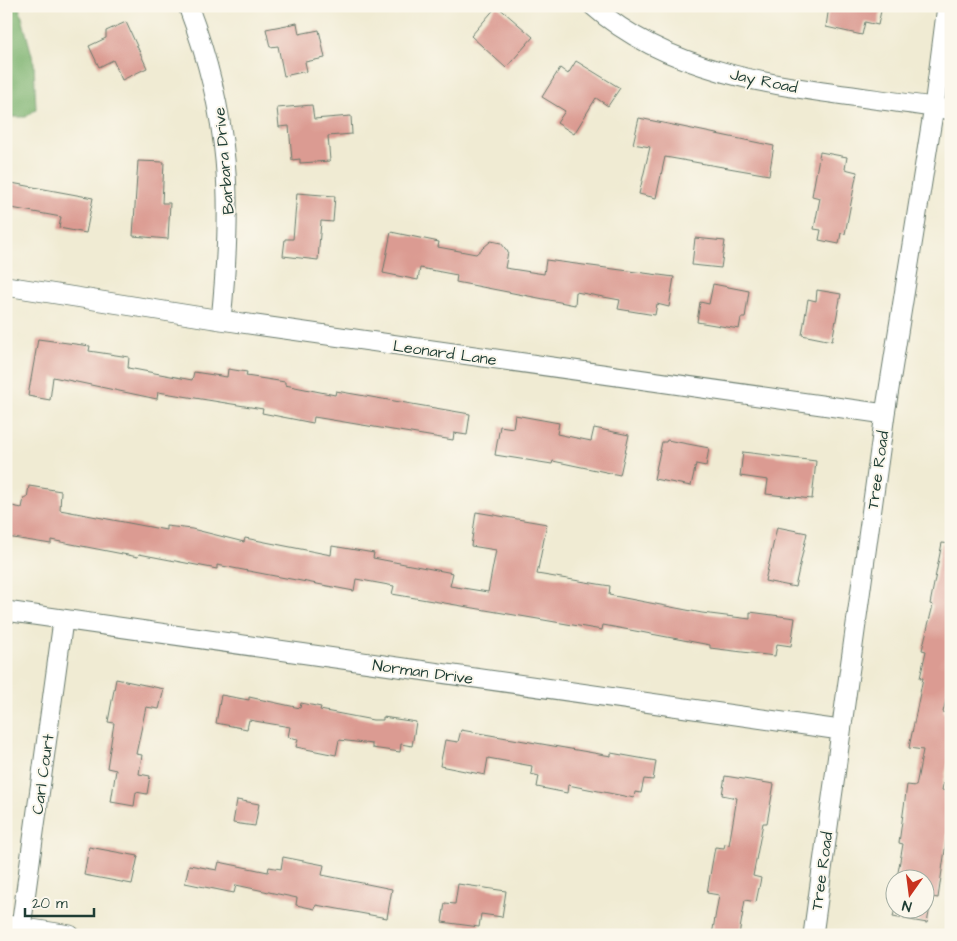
<svg xmlns="http://www.w3.org/2000/svg" width="957" height="941" viewBox="0 0 957 941" font-family="'Architects Daughter',sans-serif">
	<style>
		.forest { fill: #7bb26e; stroke: #4d7851 }
		.building { fill: #db9b92 }
		.lines { fill: none; stroke-linecap: round; stroke-linejoin: round }
		.minor-casing { stroke: #687a6c; stroke-width: 21 }
		.minor { stroke: #fff; stroke-width: 19 }
		.labels { text-anchor: middle; stroke-width: 4; stroke-linejoin: round; paint-order: stroke }
		.street-label { font-size: 16px; fill: #1f3d34; stroke: #fbf7ec }
	</style>
	<rect width="100%" height="100%" fill="#fbf7ec"/>
	<filter id="ink" filterUnits="userSpaceOnUse"><feTurbulence type="fractalNoise" baseFrequency=".02" numOctaves="2"/><feDisplacementMap in="SourceGraphic" scale="10" xChannelSelector="R" yChannelSelector="G"/><feConvolveMatrix kernelMatrix="1 2 1 2 8 2 1 2 1" color-interpolation-filters="sRGB"/></filter>
	<filter id="wash" filterUnits="userSpaceOnUse"><feTurbulence type="fractalNoise" baseFrequency=".0096" numOctaves="4" result="noise"/><feDisplacementMap in="SourceGraphic" scale="20" xChannelSelector="R" yChannelSelector="G"/><feGaussianBlur stdDeviation="1.12" result="paint"/><feColorMatrix in="noise" values="0 0 0 0 0 0 0 0 0 0 0 0 0 0 0 0 0 1.4 0 .05"/><feComposite in="paint" operator="in"/></filter>
	<g filter="url(#wash)">
		<rect width="100%" height="100%" fill="#f0ebd3"/>
		<!-- forest -->
		<path class="forest" d="M6,6H19L34,63L36,109L26,117H6Z"/>
		<g id="blocks">
			<!-- building -->
			<path class="building" d="M497,6L533,37L506,68L471,36Z
				M829,6H882L878,25L865,22L862,35L826,27Z
				M126,22L147,68L122,80L113,60L99,67L89,46L106,38V31Z
				M297,23L299,34L319,30L325,58L305,62L307,71L284,76L278,46L270,47L266,29Z
				M576,61L620,88L608,106L596,98L574,134L557,123L565,111L542,97L560,68L568,74Z
				M312,105L314,119L351,116L352,134L328,136L330,161L300,163V159L292,160L289,126L279,127L277,108Z
				M639,118L774,146L769,175L665,157L656,198L639,194L650,147L633,144Z
				M820,152L847,157L845,169L857,172L845,234L841,233L839,244L819,240L821,230L814,229L820,198L812,196Z
				M138,161L164,162L162,203H170L168,239L133,236Z
				M6,182L93,198L86,233L59,228L61,217L6,207Z
				M297,193L335,196L333,222L321,221L318,260L283,256L285,239H293Z
				M391,232L439,242L438,247L476,254L491,241L501,243L508,252L505,268L544,274L546,260L674,277L669,307L657,304L655,315L618,309L620,300L576,292L575,305L456,282L457,275L420,268L418,280L383,273Z
				M695,238L725,241L721,268L692,265Z
				M713,284L749,291L745,318H741L739,329L697,322L700,302L709,304Z
				M817,290L841,294L832,341L802,335L808,299L816,301Z
				M38,339L90,346L89,351L129,357L128,368L192,380L194,372L227,377L228,369L247,372L246,376L285,382V385L335,395L336,391L470,414L467,435L454,433L453,440L314,417L313,423L262,413L263,409L158,392L157,399L53,377L50,400L28,396Z
				M515,415L559,423L557,434L591,441L594,428L629,435L620,475L553,461L552,464L495,455L500,426L513,428Z
				M667,440L709,448L706,466L696,464L691,486L654,479L662,442H666Z
				M743,452L816,461L812,499L766,494L768,480L740,476Z
				M29,486L61,491L60,510L166,530V526L192,529L244,542L245,538L331,555L332,546L374,553L373,558L453,573L450,586L488,592L496,550L471,546L476,512L547,524L537,574L610,586L609,595L702,613L750,619V612L795,618L791,646L777,644L775,656L710,648V645L603,625L602,630L392,594L394,586L356,579L354,591L217,565V569L139,554L138,557L51,540V544L7,537L12,506L22,508L24,498H27Z
				M777,527L807,533L795,587L765,581Z
				M942,543L951,544V681L943,712L951,714V749L942,790L951,792V830L948,829L938,898L932,897L927,923L893,917L895,908H924V878H897L903,844L899,843L907,785L916,786L923,750L909,748L923,678H920L926,651L922,650L933,605L930,604Z
				M116,679L164,689L159,709L146,707L136,754L142,755L139,774L150,776L147,794L136,792L134,806L111,802L116,770L107,768L114,723L108,722Z
				M221,695L249,700V697L300,708L301,703L321,707L320,710L373,720H383V717L416,722L412,746L401,744L400,752L372,748V744L339,740L336,755L296,747L298,739L288,737L290,727L249,720L247,729L216,723Z
				M461,730L611,756V753L656,761L653,780L644,779L641,793L635,792L634,798L568,785L567,793L537,787L539,776L531,774L532,766L488,758L485,775L440,766L445,740L458,742Z
				M725,776L774,784L767,823H763L753,876L761,878L756,902L745,900L739,935H712L719,895L707,893L715,847L724,848L725,844L729,845L737,798L722,795Z
				M237,800L259,804L255,826L233,823Z
				M89,847L138,856L132,884L84,875Z
				M283,857L324,865L322,875L392,889L387,918L316,905L315,909L296,905L297,898L236,885L234,893L185,883L189,865L217,870L219,862L268,872L269,867L281,869Z
				M458,884L506,891L502,917L481,914L479,927L442,922L445,903L455,904Z"/>
		</g>
	</g>
	<g filter="url(#ink)">
		<use href="#blocks" fill-opacity="0" stroke="#687a6c" stroke-width="1"/>
		<g class="lines">
			<!-- minor casing -->
			<g class="minor-casing">
				<path id="minor" d="M188,6C231,119 233,202 221,320
					M593,6C686,89 833,90 951,110
					M6,286L221,320L885,414
					M6,611L840,730
					M6,925L70,935
					M21,927L63,621
					M813,935L885,414L934,107L947,6"/>
			</g>
			<!-- minor -->
			<use href="#minor" class="minor"/>
		</g>
	</g>
	<g class="labels">
		<!-- street labels -->
		<g class="street-label">
			<text transform="translate(764 80) rotate(12)" y="6">Jay Road</text>
			<text transform="translate(223 161) rotate(-95)" y="6">Barbara Drive</text>
			<text transform="translate(445 352) rotate(8)" y="6">Leonard Lane</text>
			<text transform="translate(877 470) rotate(-82)" y="6">Tree Road</text>
			<text transform="translate(423 671) rotate(8)" y="6">Norman Drive</text>
			<text transform="translate(42 774) rotate(-82)" y="6">Carl Court</text>
			<text transform="translate(821 871) rotate(-82)" y="6">Tree Road</text>
		</g>
	</g>
	<!-- margin -->
	<rect width="957" height="941" fill="none" stroke="#fbf7ec" stroke-width="25"/>
	<!-- north arrow -->
	<g transform="translate(910 894) rotate(194)"><circle r="24" fill="#fbf7ec" stroke="#a3ada2"/>
	<path d="M0-4L9 19L0 12L-9 19Z" fill="#c8321e"/>
	<text y="-8" font-size="14" font-weight="bold" text-anchor="middle" fill="#1f3d34">N</text>
	</g>
	<!-- scale -->
	<path d="M25 908v8h69v-8" fill="none" stroke="#1f3d34" stroke-width="2.5"/>
	<text x="32" y="908" font-size="15" fill="#1f3d34" stroke="#fbf7ec" stroke-width="4" paint-order="stroke">20 m</text>
</svg>
